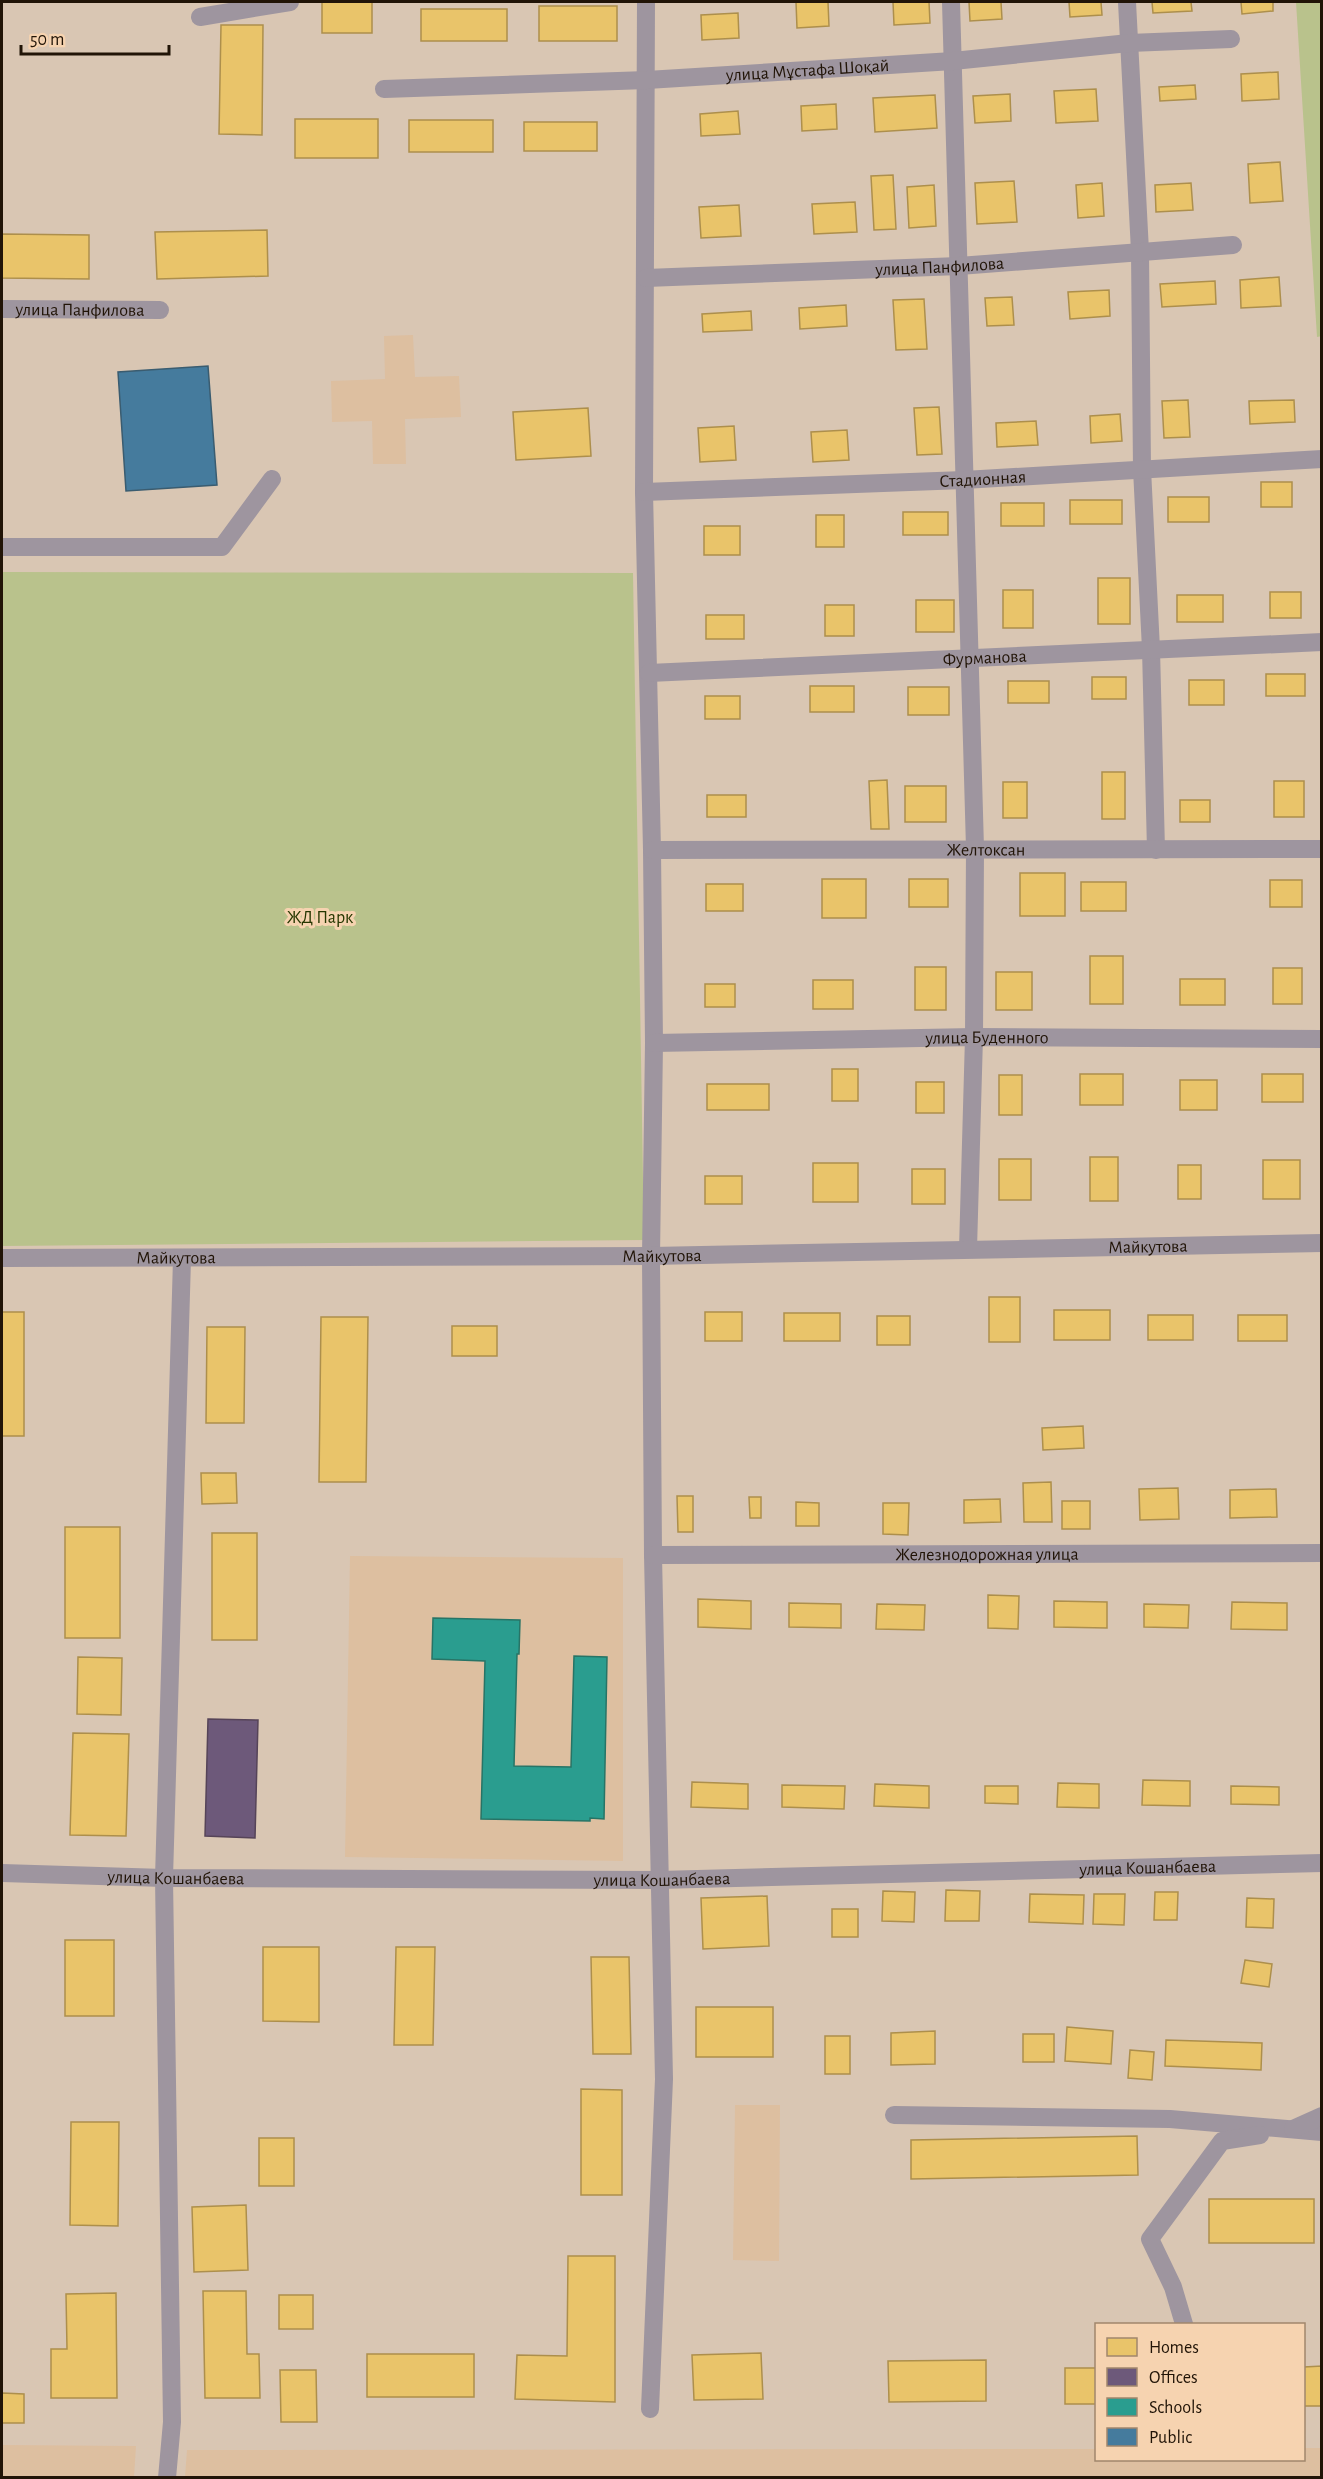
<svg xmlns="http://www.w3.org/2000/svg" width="1323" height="2479" viewBox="0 0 1323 2479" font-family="'Alegreya Sans',sans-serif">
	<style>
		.built { fill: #ddbfa0 }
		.green { fill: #b9c28c }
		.homes { fill: #e9c46a; stroke: #ad8f4c; stroke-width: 1.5 }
		.offices { fill: #6d597a; stroke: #564458; stroke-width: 1.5 }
		.schools { fill: #2a9d8f; stroke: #277466; stroke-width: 1.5 }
		.public { fill: #457b9d; stroke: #3a5c70; stroke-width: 1.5 }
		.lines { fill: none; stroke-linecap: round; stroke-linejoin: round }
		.minor { stroke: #9e959f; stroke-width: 18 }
		.labels { text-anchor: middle; stroke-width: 6; stroke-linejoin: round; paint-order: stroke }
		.street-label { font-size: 18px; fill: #211407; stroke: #f6d3b0 }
		.park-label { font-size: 18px; fill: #263701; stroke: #f6d3b0 }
	</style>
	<rect width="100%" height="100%" fill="#d9c6b3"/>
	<!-- built -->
	<path class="built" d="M413,335L415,377L459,376L461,417L405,419L406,464H373L372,421L332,422L331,381L385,379L384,336Z
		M350,1556L623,1558V1861L345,1857Z
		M735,2105H780L779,2261L733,2260Z
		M2,2445L136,2446L134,2477H2Z
		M1304,2448H1321V2477H185L187,2450L1096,2449V2460H1304Z"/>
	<!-- green -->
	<path class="green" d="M1296,2H1321L1322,336L1317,337Z
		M2,572L633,573L644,1240L2,1246Z"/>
	<!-- homes -->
	<path class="homes" d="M322,2H372V33H322Z
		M796,2H828L829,26L797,28Z
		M893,2H929L930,23L894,25Z
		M969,2H1001L1002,19L970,21Z
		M1069,2H1101L1102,15L1070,17Z
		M1152,2H1191L1192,11L1153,13Z
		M1241,2H1273V11L1242,14Z
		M539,6H617V41H539Z
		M421,9H507V41H421Z
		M738,13L739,38L702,40L701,15Z
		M221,25H263L262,135L219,134Z
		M1278,72L1279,99L1242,101L1241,74Z
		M1195,85L1196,99L1160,101L1159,87Z
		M1096,89L1098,121L1056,123L1054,91Z
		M1010,94L1011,121L975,123L973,96Z
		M935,95L937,128L875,132L873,98Z
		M836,104L837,129L802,131L801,106Z
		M738,111L740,134L701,136L700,114Z
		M295,119H378V158H295Z
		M409,120H493V152H409Z
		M524,122H597V151H524Z
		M1280,162L1283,201L1250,203L1248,164Z
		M893,175L896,229L874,230L871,176Z
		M1014,181L1017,222L977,224L975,183Z
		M1102,183L1104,216L1078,218L1076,185Z
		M1191,183L1193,210L1156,212L1155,185Z
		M934,185L936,226L909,228L907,187Z
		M855,202L857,232L814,234L812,204Z
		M739,205L741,236L701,238L699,207Z
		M267,230L268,276L157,279L155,232Z
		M2,234L89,235V279L2,278Z
		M1279,277L1281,306L1241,308L1240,280Z
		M1215,281L1216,304L1162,307L1160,284Z
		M1109,290L1110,316L1070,319L1068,292Z
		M1012,297L1014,325L987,326L985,298Z
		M924,299L927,349L896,350L893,300Z
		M846,305L847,326L800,329L799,308Z
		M751,311L752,330L703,332L702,314Z
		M1188,400L1190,437L1164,438L1162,401Z
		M1294,400L1295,422L1250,424L1249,401Z
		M939,407L942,454L917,455L914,408Z
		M588,408L591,456L516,460L513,412Z
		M1120,414L1122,441L1091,443L1090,416Z
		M1036,421L1038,445L997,447L996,423Z
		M734,426L736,460L700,462L698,428Z
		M847,430L849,460L813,462L811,432Z
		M1261,482H1292V507H1261Z
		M1168,497H1209V522H1168Z
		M1070,500H1122V524H1070Z
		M1001,503H1044V526H1001Z
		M903,512H948V535H903Z
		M816,515H844V547H816Z
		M704,526H740V555H704Z
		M1098,578H1130V624H1098Z
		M1003,590H1033V628H1003Z
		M1270,592H1301V618H1270Z
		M1177,595H1223V622H1177Z
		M916,600H954V632H916Z
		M825,605H854V636H825Z
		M706,615H744V639H706Z
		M1266,674H1305V696H1266Z
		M1092,677H1126V699H1092Z
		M1189,680H1224V705H1189Z
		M1008,681H1049V703H1008Z
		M810,686H854V712H810Z
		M908,687H949V715H908Z
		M705,696H740V719H705Z
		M1102,772H1125V819H1102Z
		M887,780L889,829H871L869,781Z
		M1274,781H1304V817H1274Z
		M1003,782H1027V818H1003Z
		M905,786H946V822H905Z
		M707,795H746V817H707Z
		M1180,800H1210V822H1180Z
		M1020,873H1065V916H1020Z
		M822,879H866V918H822Z
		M909,879H948V907H909Z
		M1270,880H1302V907H1270Z
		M1081,882H1126V911H1081Z
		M706,884H743V911H706Z
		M1090,956H1123V1004H1090Z
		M915,967H946V1010H915Z
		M1273,968H1302V1004H1273Z
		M996,972H1032V1010H996Z
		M1180,979H1225V1005H1180Z
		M813,980H853V1009H813Z
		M705,984H735V1007H705Z
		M832,1069H858V1101H832Z
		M1080,1074H1123V1105H1080Z
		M1262,1074H1303V1102H1262Z
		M999,1075H1022V1115H999Z
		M1180,1080H1217V1110H1180Z
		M916,1082H944V1113H916Z
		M707,1084H769V1110H707Z
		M1090,1157H1118V1201H1090Z
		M999,1159H1031V1200H999Z
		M1263,1160H1300V1199H1263Z
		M813,1163H858V1202H813Z
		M1178,1165H1201V1199H1178Z
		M912,1169H945V1204H912Z
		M705,1176H742V1204H705Z
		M989,1297H1020V1342H989Z
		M1054,1310H1110V1340H1054Z
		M2,1312H24V1436H2Z
		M705,1312H742V1341H705Z
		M784,1313H840V1341H784Z
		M1148,1315H1193V1340H1148Z
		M1238,1315H1287V1341H1238Z
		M877,1316H910V1345H877Z
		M321,1317H368L366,1482H319Z
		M452,1326H497V1356H452Z
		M207,1327H245L244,1423H206Z
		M1083,1426L1084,1448L1043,1450L1042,1428Z
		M201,1473H236L237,1503L202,1504Z
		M1051,1482L1052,1522H1024L1023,1483Z
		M1178,1488L1179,1519L1140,1520L1139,1489Z
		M1276,1489L1277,1517L1230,1518V1490Z
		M677,1496H693V1532H678Z
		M749,1497H761V1518H750Z
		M1000,1499L1001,1522L964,1523V1500Z
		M1062,1501H1090V1529H1062Z
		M796,1502L819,1503V1526H796Z
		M883,1503H909L908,1535L883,1534Z
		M65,1527H120V1638H65Z
		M212,1533H257V1640H212Z
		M988,1595L1019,1596L1018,1629L988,1628Z
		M698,1599L751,1601V1629L698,1627Z
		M1054,1601L1107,1602V1628L1054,1627Z
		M1232,1602L1287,1603V1630L1231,1629Z
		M789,1603L841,1604V1628L789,1627Z
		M877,1604L925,1605L924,1630L876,1629Z
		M1144,1604L1189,1605L1188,1628L1144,1627Z
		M78,1657L122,1658L121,1715L77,1714Z
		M73,1733L129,1734L126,1836L70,1835Z
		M1143,1780L1190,1781V1806L1142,1805Z
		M692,1782L748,1784V1809L691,1807Z
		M1058,1783L1099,1784V1808L1057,1807Z
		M875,1784L929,1786V1808L874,1806Z
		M782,1785L845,1786L844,1809L782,1807Z
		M985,1786H1018V1804L985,1803Z
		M1231,1786L1279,1787V1805L1231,1804Z
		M946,1890L980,1891L979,1921H945Z
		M883,1891L915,1892L914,1922L882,1921Z
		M1155,1892H1178L1177,1920H1154Z
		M1030,1894L1084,1895L1083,1924L1029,1922Z
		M1094,1894H1125L1124,1925L1093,1924Z
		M767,1896L769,1946L703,1949L701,1898Z
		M1247,1898L1274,1899L1273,1928L1246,1927Z
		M832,1909H858V1937H832Z
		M65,1940H114V2016H65Z
		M263,1947H319V2022L263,2021Z
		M396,1947H435L433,2045H394Z
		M591,1957H629L631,2054H593Z
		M1245,1960L1272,1964L1269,1987L1241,1983Z
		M696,2007H773V2057H696Z
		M1067,2027L1113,2031L1111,2064L1065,2061Z
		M935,2031V2064L891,2065V2033Z
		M1023,2034H1054V2062H1023Z
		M825,2036H850V2074H825Z
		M1166,2040L1262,2043L1261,2070L1165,2066Z
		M1130,2050L1154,2052L1152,2080L1128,2078Z
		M581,2089L622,2090V2195H581Z
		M71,2122H119L118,2226L70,2225Z
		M1137,2136L1138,2175L911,2179V2140Z
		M259,2138H294V2186H259Z
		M1209,2199H1314V2243H1209Z
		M246,2205L248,2270L194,2272L192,2207Z
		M568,2256H615V2402L515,2399L517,2355L567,2356Z
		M203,2291H246L247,2354H259L260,2398H205Z
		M116,2293L117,2398H51V2349H67L66,2294Z
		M279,2295H313V2329H279Z
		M761,2353L763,2399L694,2400L692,2355Z
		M367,2354H474V2397H367Z
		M986,2360V2401L889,2402L888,2361Z
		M1322,2366V2406H1304V2367Z
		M1065,2368H1096V2404H1065Z
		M280,2370H316L317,2422H281Z
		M2,2393L24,2394V2423H2Z"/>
	<!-- offices -->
	<path class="offices" d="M208,1719L258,1720L255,1838L205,1836Z"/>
	<!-- schools -->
	<path class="schools" d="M433,1618L520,1620L519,1654H517L514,1766L571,1767L574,1656L607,1657L604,1819L590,1818V1821L481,1819L485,1661L432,1659Z"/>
	<!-- public -->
	<path class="public" d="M208,366L217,485L126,491L118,372Z"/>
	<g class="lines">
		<!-- minor -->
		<g class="minor">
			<path d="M646,2L644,492L652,850L654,1043L651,1256L653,1555L664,2079L650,2409"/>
			<path d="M951,2L975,848L974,1037L968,1249"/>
			<path d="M1127,2L1140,251L1142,469L1151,649L1156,850"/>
			<path d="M200,17L290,2"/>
			<path id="s1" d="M384,89L647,80L953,61L1129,43L1231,39"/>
			<path id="s2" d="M646,278L959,266L1233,245"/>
			<path id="s3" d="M2,309L160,310"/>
			<path id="s4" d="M644,492L964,480L1322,459"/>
			<path d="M2,547H222L272,479"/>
			<path id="s5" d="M649,673L1322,642"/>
			<path id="s6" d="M652,850L1322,849"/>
			<path id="s7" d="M654,1043L974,1037L1322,1039"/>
			<path id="s8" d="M2,1258L651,1256L1322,1243"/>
			<path id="s9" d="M653,1555L1322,1553"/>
			<path id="s10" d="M2,1873L164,1878L659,1880L1322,1863"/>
			<path d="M894,2115L1170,2119L1322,2132"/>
			<path d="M1293,2129L1322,2116"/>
			<path d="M1184,2324L1173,2287L1150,2239L1222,2141L1260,2135"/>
			<path d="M167,2478L172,2422L164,1878L182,1259"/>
		</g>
	</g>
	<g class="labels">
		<!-- street labels -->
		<g class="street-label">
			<text dy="6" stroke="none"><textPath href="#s1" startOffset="424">улица Мұстафа Шоқай</textPath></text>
			<text dy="6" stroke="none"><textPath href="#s2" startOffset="294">улица Панфилова</textPath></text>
			<text dy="6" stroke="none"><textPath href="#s3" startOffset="78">улица Панфилова</textPath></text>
			<text dy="6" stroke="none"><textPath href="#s4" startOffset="339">Стадионная</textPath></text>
			<text dy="6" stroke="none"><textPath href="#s5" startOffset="336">Фурманова</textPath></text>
			<text dy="6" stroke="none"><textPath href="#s6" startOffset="334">Желтоксан</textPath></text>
			<text dy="6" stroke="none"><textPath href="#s7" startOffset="333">улица Буденного</textPath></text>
			<text dy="6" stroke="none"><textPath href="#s8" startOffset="1146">Майкутова</textPath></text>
			<text dy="6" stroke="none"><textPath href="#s8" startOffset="660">Майкутова</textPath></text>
			<text dy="6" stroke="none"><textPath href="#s8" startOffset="174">Майкутова</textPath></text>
			<text dy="6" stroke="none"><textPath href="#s9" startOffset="334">Железнодорожная улица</textPath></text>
			<text dy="6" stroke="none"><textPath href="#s10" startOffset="1146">улица Кошанбаева</textPath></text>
			<text dy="6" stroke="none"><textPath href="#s10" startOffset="174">улица Кошанбаева</textPath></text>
			<text dy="6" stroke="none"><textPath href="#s10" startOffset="660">улица Кошанбаева</textPath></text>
		</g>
		<!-- park labels -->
		<g class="park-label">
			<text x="320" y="923">ЖД Парк</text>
		</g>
	</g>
	<!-- border -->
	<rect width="1323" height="2479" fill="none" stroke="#211407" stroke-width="6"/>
	<!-- legend -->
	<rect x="1095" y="2323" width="210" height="138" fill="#f6d3b0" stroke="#a1876c" stroke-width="1.5"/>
	<rect x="1107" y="2338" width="30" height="18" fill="#e9c46a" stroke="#a1876c" stroke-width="1.5"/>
	<text x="1149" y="2353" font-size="18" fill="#211407">Homes</text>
	<rect x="1107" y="2368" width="30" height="18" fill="#6d597a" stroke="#a1876c" stroke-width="1.5"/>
	<text x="1149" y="2383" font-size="18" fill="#211407">Offices</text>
	<rect x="1107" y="2398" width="30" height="18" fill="#2a9d8f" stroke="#a1876c" stroke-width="1.5"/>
	<text x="1149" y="2413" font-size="18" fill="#211407">Schools</text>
	<rect x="1107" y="2428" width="30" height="18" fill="#457b9d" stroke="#a1876c" stroke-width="1.5"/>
	<text x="1149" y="2443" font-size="18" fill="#211407">Public</text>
	<!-- scale -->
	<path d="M21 45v9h148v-9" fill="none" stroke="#211407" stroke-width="3"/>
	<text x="30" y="45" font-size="18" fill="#211407" stroke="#f6d3b0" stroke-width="4.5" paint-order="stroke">50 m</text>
</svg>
